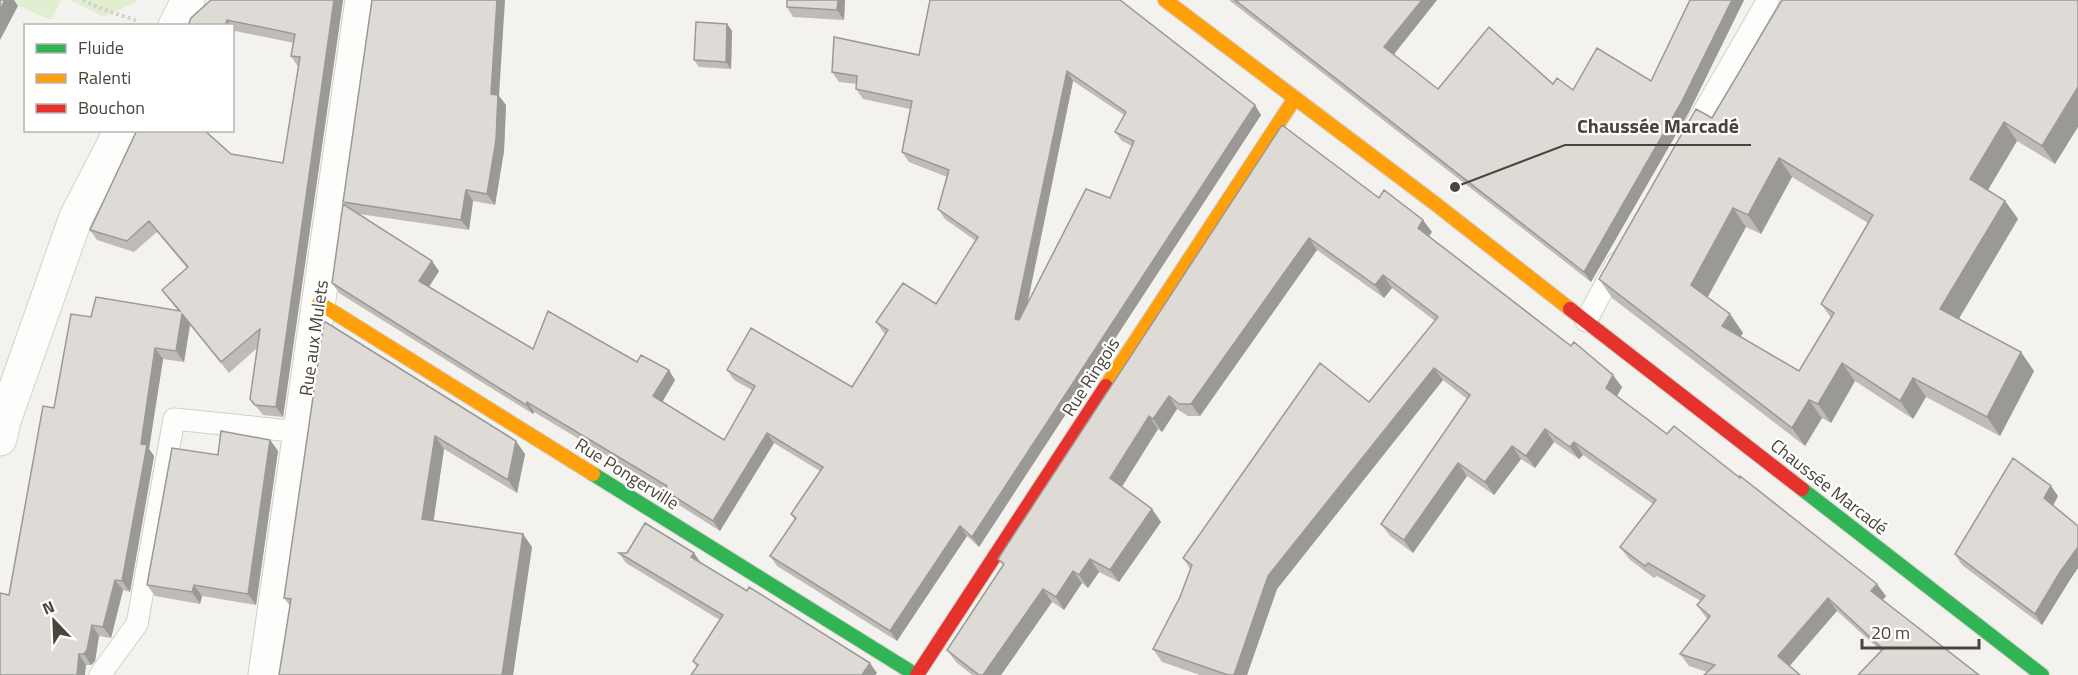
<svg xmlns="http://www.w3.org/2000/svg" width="2078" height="675" viewBox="0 0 2078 675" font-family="'Titillium Web',sans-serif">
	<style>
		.green { fill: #e1eecf }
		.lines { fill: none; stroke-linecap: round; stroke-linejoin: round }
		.lane-casing { stroke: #d2d0cb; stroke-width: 23 }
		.street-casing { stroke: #d2d0cb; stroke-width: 35 }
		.fast-casing { stroke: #d3cfc5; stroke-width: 16 }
		.slow-casing { stroke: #d3cfc5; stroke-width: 16 }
		.jam-casing { stroke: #d3cfc5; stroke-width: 16 }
		.path { stroke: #d3d2cc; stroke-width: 4; stroke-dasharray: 3 3; stroke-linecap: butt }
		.lane { stroke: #fdfdfc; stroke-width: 21 }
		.street { stroke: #fdfdfc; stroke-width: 33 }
		.fast { stroke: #30b455; stroke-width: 14 }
		.slow { stroke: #ff9f0a; stroke-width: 14 }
		.jam { stroke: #e5322d; stroke-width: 14 }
		.wall { fill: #bfbcb8; fill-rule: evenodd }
		.shaded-wall { fill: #9b9996 }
		.building { fill: #dedbd6; stroke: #9b9996; stroke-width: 1.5; fill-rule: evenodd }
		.labels { text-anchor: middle; stroke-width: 4.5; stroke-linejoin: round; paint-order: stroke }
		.street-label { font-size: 18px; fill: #4b4439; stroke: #fff }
		.leader { fill: none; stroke: #4b4439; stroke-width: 2 }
		.callout-dot { fill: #4b4439; stroke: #fff; stroke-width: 2 }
		.callout-label { font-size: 20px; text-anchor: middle; font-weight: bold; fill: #4b4439; stroke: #fff; stroke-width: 4.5; stroke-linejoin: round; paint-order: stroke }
	</style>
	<rect width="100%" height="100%" fill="#f4f2ee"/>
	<!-- green -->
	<path class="green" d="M5,0H61L51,20Z
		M70,0H135L137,1L104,17Z"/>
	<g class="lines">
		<!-- lane casing -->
		<g class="lane-casing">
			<path id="lane" d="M1689,137L1768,0
				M1586,321L1617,263
				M100,675L137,624L174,419L301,432"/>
		</g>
		<!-- street casing -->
		<g class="street-casing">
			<path id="street" d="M175,26L188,0
				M0,439L4,421L76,217L121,130
				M265,675L362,0"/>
		</g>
		<!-- fast casing -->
		<g class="fast-casing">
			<path id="fast" d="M593,474L916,675
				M1802,489L2042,675"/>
		</g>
		<!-- slow casing -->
		<g class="slow-casing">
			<path id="slow" d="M1165,0L1433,202L1570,309
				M319,303L593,474
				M1106,386L1295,98"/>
		</g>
		<!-- jam casing -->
		<g class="jam-casing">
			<path id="jam" d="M1570,309L1802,489
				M917,675L1106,386"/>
		</g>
		<!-- path -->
		<path class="path" d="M83,0L102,9L138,21"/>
		<!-- lane -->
		<use href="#lane" class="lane"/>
		<!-- street -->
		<use href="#street" class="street"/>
		<!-- fast -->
		<use href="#fast" class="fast"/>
		<!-- slow -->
		<use href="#slow" class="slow"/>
		<!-- jam -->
		<use href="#jam" class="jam"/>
	</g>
	<!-- wall -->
	<path class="wall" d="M343,0L283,417L263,415L250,399L257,348L229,373L190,325L184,362L163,359L149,449L154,456L130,592L123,590L111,638L99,636L95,661L91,665H86L9,595L54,408L91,317L178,311L162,290L187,268L157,232L134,252L97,240L90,230L231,154L283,163L298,67L291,56L294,43L235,31L232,35V26H188Z
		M787,0H845L844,20L793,17L787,7Z
		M930,0L1261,115L979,547L967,536L897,641L777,566L770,556L795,520L791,514L820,471L774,443L720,531L671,500L664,490L534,412L533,414L339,293L332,283L345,205L343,202L499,96L506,105L504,151L495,205L473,201L469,230L359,214L439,271L429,287L533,349L637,362L675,380L662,402L724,440L752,390L734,380L727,370L852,387L885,334L883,332L876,322L936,304L976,241L945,219L938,209L947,177L909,162L902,152L910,109L863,99L856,89L857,84L839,82L832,72L919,55ZM1073,81L1124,115L1115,132L1122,141L1132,146L1110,198L1028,302Z
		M1229,0H1437L1393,55L1438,89L1553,84L1573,90L1651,81L1690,0H1744L1689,112L1591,282Z
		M2078,0L2055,164L2017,141L1988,190L2005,201L2018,219L1959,318L2034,371L2000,436L1926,397L1913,419L1855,381L1831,423L1822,418L1805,446L1612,298L1599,279L1712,118ZM1792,177L1868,223L1821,304L1831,318L1799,371L1740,337L1743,333L1730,314L1707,297L1746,227L1761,234Z
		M727,24L732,31L731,69L699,67L694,60Z
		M1282,125L1379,198L1432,232L1429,236L1622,387L1617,396L1667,434L1886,596L1883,600L1979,675L1881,651L1837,611L1707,672L1689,666L1680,654L1707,619L1697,605L1701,601L1657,576L1654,578L1629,559L1620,547L1653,504L1583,455L1579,459L1554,442L1535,468L1521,459L1494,495L1467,476L1413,553L1390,536L1381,524L1467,399L1443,380L1277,589L1247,675H1200L1162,662L1153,649L1180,597L1190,569L1183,558L1369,402L1435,321L1392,288L1384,298L1317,250L1200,416H1188L1177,409L1162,432L1158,429L1122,487L1152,509L1161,522L1119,582L1099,572L1088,588L1082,583L1064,610L1052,602L1001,675H972L956,662L947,650L1003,565L998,559Z
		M324,321L525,454L517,493L444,449L433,520L532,547L513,675H279L290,606L284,598Z
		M270,440L278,451L256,605L202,596L200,604L155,596L147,585L218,455Z
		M2058,496L2053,506L2068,583L2042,625L1962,565L1955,554Z
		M619,553L877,673L875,675H691L697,667L693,661L720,620L626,563Z"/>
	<!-- shaded-wall -->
	<path class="shaded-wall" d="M5,0H14L18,6L0,40V10Z
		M334,0H343L283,417L276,407Z
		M497,0H505L499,96L506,105L504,151L495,205L487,194L491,94Z
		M838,0H845L844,20L837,10Z
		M1422,0H1437L1391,58L1384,47Z
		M1732,0H1744L1689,112L1591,282L1584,272Z
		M227,20L231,26H225Z
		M727,24L732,31L731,69L726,62Z
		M1067,71L1073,81L1022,329L1015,319Z
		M2078,87V127L2055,164L2042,146Z
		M1255,105L1261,115L979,547L972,537Z
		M2004,122L2017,141L1983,198L1970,179Z
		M1779,158L1792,177L1761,234L1748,215Z
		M466,190L473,201L469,230L461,220Z
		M2005,201L2018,219L1954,327L1940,309Z
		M1733,208L1746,227L1704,304L1691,285Z
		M1423,220L1432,232L1426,240L1418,228Z
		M1309,238L1317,250L1200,416L1191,404Z
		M432,261L439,271L426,291L419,281Z
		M1383,275L1392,288L1384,298L1375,285Z
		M182,314L190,325L184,362L176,351Z
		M1730,314L1743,333L1735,344L1722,326Z
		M155,348L163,359L149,449L154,456L130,592L122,581L141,444Z
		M2021,352L2034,371L2000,436L1987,417Z
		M1842,363L1855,381L1831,423L1818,404Z
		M1434,368L1443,380L1277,589L1247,675H1234L1268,576Z
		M669,370L675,380L660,406L653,396Z
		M1613,375L1622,387L1615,400L1606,388Z
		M1913,378L1926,397L1913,419L1900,401Z
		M1169,396L1177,409L1162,432L1153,419Z
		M1809,400L1822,418L1805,446L1792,428Z
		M527,402L534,412L533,414L526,405Z
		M1149,416L1158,429L1119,491L1110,478Z
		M1545,429L1554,442L1535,468L1526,456Z
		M767,433L774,443L720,531L713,521Z
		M435,436L444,449L432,532L422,519Z
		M270,440L278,451L256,605L248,594Z
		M516,441L525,454L517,493L508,480Z
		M1574,442L1583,455L1579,459L1570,447Z
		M1512,446L1521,459L1494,495L1485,482Z
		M1458,463L1467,476L1413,553L1404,540Z
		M2051,486L2058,496L2051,509L2044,498Z
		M1152,509L1161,522L1119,582L1110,570Z
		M960,526L967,536L897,641L890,631Z
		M523,534L532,547L513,675H502Z
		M2078,547V568L2068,583L2042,625L2035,614L2060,572Z
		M694,553L701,563L691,557Z
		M1090,559L1099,572L1088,588L1079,575Z
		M1073,571L1082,583L1064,610L1056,597Z
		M115,580L123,590L111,638L103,627Z
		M1877,584L1886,596L1880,603L1871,591Z
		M194,585L202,596L200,604L192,592Z
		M1043,589L1052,602L1001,675H983Z
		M1828,598L1837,611L1787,669L1778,656Z
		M92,625L99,636L95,661L91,665L84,654Z
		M79,654L86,665L85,675H77Z
		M870,663L877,673L875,675H862Z"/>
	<!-- building -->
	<path class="building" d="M0,0H5L0,10Z
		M211,0H334L276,407L255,405L250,399L260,329L221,362L182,314L176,351L155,348L141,444L147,445L122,581L115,580L103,627L92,625L87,650L84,654H79L77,675H0V593L9,595L43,406L54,408L71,314L91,317L96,297L180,311L162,290L188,267L149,221L127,241L90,230L137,130H204L231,154L283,163L300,57L291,56L295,34L227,20L225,26H188L191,18Z
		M372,0H497L491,94L498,95L496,140L487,194L466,190L461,220L343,202Z
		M787,0H838L837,10L787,7Z
		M930,0H1120L1255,105L972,537L960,526L890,631L770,556L796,518L791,514L823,467L767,433L713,521L664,490L667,486L527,402L526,405L332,283L343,204L432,261L419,281L533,349L548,311L637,362L641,355L669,370L653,396L724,440L755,386L727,370L751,328L852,387L888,330L876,322L903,283L936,304L978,237L938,209L949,170L902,152L912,101L856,89L857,76L832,72L834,37L919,55ZM1067,71L1126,112L1115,132L1134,141L1110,198L1086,189L1019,320L1015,319Z
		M1235,0H1422L1384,47L1438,89L1489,27L1553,84L1557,78L1573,90L1597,48L1651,81L1690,0H1732L1682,101L1584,272Z
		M1782,0H2078V87L2042,146L2004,122L1970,179L2005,201L1940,309L2021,352L1987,417L1913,378L1900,401L1842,363L1818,404L1809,400L1792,428L1599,279L1696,109L1712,118ZM1779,158L1873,215L1821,304L1834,313L1799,371L1722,326L1730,314L1691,285L1733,208L1748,215Z
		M696,22L727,24L726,62L694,60Z
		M1282,125L1379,198L1384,190L1423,220L1418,228L1571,346L1574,342L1613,375L1606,388L1667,434L1674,426L1740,478V476L1877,584L1871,591L1979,675H1858L1883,649L1828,598L1778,656L1800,675H1704L1715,665L1680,654L1710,616L1697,605L1705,596L1648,563L1645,566L1620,547L1656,500L1574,442L1570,447L1545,429L1526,456L1512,446L1485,482L1458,463L1404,540L1381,524L1470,395L1434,368L1268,576L1234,675H1228L1153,649L1180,597L1192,565L1183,558L1320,363L1369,402L1438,317L1383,275L1375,285L1309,238L1191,404H1179L1169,396L1153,419L1149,416L1110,478L1152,509L1110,570L1090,559L1079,575L1073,571L1056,597L1043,589L983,675H979L947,650L1004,564L998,559Z
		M324,321L516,441L508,480L435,436L422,519L523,534L502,675H279L291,599L284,598Z
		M221,431L270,440L248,594L194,585L192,592L147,585L172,448L218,455Z
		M2013,458L2051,486L2044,498L2078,526V547L2060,572L2035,614L1955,554Z
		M645,523L694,553L691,557L747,591L749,587L870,663L862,675H691L698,665L693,661L723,615L619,553H627Z"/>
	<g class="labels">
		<!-- street labels -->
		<g class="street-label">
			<text transform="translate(314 338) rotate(-82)" y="6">Rue aux Mulets</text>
			<text transform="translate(1091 377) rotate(-57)" y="6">Rue Ringois</text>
			<text transform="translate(627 474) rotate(32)" y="6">Rue Pongerville</text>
			<text transform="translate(1829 487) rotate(38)" y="6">Chaussée Marcadé</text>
		</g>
	</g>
	<!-- callouts -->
	<path class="leader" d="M1455 187L1565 145H1751"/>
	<circle class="callout-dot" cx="1455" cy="187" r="6"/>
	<g class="callout-label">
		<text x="1658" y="133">Chaussée Marcadé</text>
	</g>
	<!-- legend -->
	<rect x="24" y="24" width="210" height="108" fill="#ffffff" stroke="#b7b4b0" stroke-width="1.5"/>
	<rect x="36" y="44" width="30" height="9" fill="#30b455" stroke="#b7b4b0" stroke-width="1.5"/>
	<text x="78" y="54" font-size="18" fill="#4b4439">Fluide</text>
	<rect x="36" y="74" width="30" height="9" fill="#ff9f0a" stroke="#b7b4b0" stroke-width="1.5"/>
	<text x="78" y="84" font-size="18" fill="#4b4439">Ralenti</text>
	<rect x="36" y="104" width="30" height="9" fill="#e5322d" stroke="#b7b4b0" stroke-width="1.5"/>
	<text x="78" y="114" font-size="18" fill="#4b4439">Bouchon</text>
	<!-- north arrow -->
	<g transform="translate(54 621) rotate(337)" stroke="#ffffff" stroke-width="4.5" paint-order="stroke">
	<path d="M0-4.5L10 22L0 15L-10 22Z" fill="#4b4439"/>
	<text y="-9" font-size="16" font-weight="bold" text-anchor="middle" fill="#4b4439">N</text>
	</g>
	<!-- scale -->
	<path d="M1862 639v9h117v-9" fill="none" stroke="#4b4439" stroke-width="3"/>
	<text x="1871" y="639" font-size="18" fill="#4b4439" stroke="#ffffff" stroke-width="4.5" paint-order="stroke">20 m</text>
</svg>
